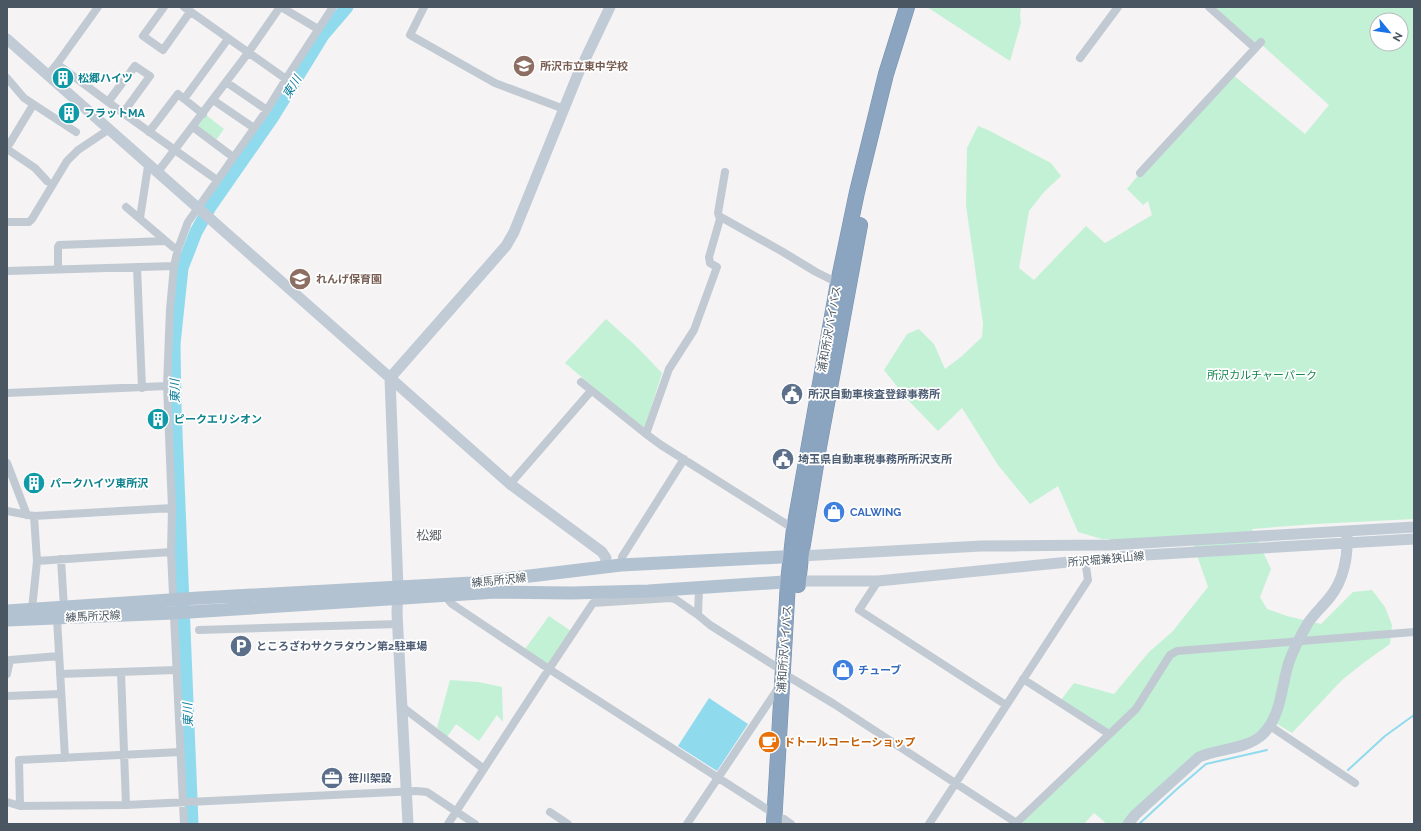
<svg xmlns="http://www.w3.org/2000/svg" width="1421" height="831" viewBox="0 0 1421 831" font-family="Raleway,'Noto Sans JP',sans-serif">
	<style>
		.green { fill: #c3f1d5; fill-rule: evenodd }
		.water { fill: #90daee }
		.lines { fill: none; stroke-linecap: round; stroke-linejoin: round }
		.stream { stroke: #90daee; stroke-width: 2 }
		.river { stroke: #90daee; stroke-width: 13 }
		.highway-casing { stroke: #7690ad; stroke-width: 16 }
		.street { stroke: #c1cad2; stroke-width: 8 }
		.secondary { stroke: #c1cbd6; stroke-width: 11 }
		.primary { stroke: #b3c2d1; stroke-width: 13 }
		.highway { stroke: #8ba5c1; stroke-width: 15 }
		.labels { text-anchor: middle; stroke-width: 3.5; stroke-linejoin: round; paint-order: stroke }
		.education-label { font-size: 11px; font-weight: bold; fill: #785e54; stroke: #fff; text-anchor: start }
		.culture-label { font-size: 11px; font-weight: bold; fill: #0d838f; stroke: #fff; text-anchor: start }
		.street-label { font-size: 11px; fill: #4a5661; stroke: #fff }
		.park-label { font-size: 11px; fill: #17864f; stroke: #fff }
		.service-label { font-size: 11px; font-weight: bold; fill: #4e5e75; stroke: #fff; text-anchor: start }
		.shop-label { font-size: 11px; font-weight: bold; fill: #366cbe; stroke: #fff; text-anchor: start }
		.food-label { font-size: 11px; font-weight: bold; fill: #c56008; stroke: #fff; text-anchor: start }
		.water-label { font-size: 12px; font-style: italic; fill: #0c7c9b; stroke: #fff }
		.quarter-label { font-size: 13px; fill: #5f6368; stroke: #fff }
	</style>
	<rect width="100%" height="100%" fill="#f5f3f3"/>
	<!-- green -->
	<path class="green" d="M927,7H1021L1020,15L1021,23L1010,61Z
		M1213,7H1414V519L1315,524L1252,529L1271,569L1260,597L1267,609L1287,616L1321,624L1353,592L1372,590L1385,607L1392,625L1390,644L1366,661L1342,680L1292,733L1269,719L1259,731L1243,741L1207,750L1124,824H1107L1094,813L1084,824H1025L1022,822L1115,734L1061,700L1074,683L1114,694L1149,652L1172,632L1208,587L1192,541L1109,545V539H1102L1078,532L1058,486L1030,504L998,465L962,408L938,431L907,399L884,370L907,334L919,329L934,344L945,369L962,356L982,337L983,324L966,205L967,148L978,126L988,130L1051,163L1061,176L1044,192L1029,211L1019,268L1034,280L1086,226L1105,243L1152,215L1148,201L1143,205L1127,189L1140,173L1232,74L1305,134L1329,105L1263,46L1255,45ZM1377,20H1401V44H1377Z
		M206,115L224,129L216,140L199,128L198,125Z
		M606,319L635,345L662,373L644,430L565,363Z
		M549,616L571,631L548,665L525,649Z
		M450,680L478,682L502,687L503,722L497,715L479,741L456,724L447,737L437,728Z"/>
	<!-- water -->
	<path class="water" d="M709,698L748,724L717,771L678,746Z"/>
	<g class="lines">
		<!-- stream -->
		<path class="stream" d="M1348,770L1385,736L1414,715
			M1139,824L1177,789L1206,764L1267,750"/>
		<!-- river -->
		<path class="river" d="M192,824L175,408L174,344L182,268L196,232L210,207L272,118L323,35L347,7"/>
		<!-- highway casing -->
		<g class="highway-casing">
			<path id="highway" d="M798,585L801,556L819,447L860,225
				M774,824L788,582L794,529L838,283L857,192L886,74L907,7"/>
		</g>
		<!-- street -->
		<path class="street" d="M164,7L143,36L163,50L190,12
			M184,7L286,79
			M281,7L318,29
			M424,7L410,35L495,83L564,109
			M1209,7L1255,48
			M1080,58L1118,7
			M57,64L123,113L217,180
			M47,76L57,64L98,7
			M7,78L24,98L76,132
			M226,82L267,110
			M184,99L228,39
			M213,100L254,128
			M108,102L135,66L150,76L123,113
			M193,127L233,157
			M149,132L178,94L203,114
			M7,148L33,105
			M7,149L35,168L47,181
			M725,172L718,213L719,216L783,252L816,272L838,283
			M157,173L248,53L280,7
			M1140,173L1261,42
			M126,207L173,247L178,249
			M719,216L720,219L709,257L710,263L717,267L694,330L669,369L646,434L661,445L794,529
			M140,218L148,166
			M7,222H29L32,219L67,161L78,150L108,130
			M137,267L142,388
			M58,269V247L59,245L165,241
			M7,271L174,266
			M581,382L646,434
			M7,393L167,386
			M7,463L27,515
			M510,484L591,391
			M7,511L34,516L172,508
			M61,559L64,608
			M37,561L171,552
			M621,565L622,557L684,459
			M878,581L859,610L1006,705
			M699,588L698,615L710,625L783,671
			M445,596L452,604L549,669L773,813
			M32,609L37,561L34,516
			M57,618L65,758
			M199,630L398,624
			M121,672L126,805
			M7,674L10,660L59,656
			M60,674L176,670
			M791,678L834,704L1018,824
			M1023,679L1109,734
			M7,696L61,694
			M401,706L484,769
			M1270,726L1355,783
			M7,802L20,806L126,805L416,791L427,792L475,824
			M20,806L19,760L180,752
			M550,812L568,824
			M784,819L791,824
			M1016,823L1136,709L1170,655L1177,651L1414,632
			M184,824L173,595L171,552L172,508L167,386L170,309L174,266L178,249L188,222L267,110L286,79L333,7
			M448,824L549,669L593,603L671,598L675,599L698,615
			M687,824L779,687
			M929,824L1088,580L1085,560"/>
		<!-- secondary -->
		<path class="secondary" d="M7,39L510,484L602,552L606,558L605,567
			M801,556L981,546L1109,545L1414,527
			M798,581H878L1129,556L1414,539
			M408,824L397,613L398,588L390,378L506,246L514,232L578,74L610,7
			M1128,824L1135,815L1199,757C1219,748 1245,750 1262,735C1282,716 1281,686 1289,662C1294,648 1301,635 1308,623C1314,614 1323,606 1330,597C1343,581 1348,558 1347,537"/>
		<!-- primary -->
		<path class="primary" d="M7,611L199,598L472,583L621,565L801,556
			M7,620L174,613L496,592L571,593L648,591L798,581"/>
		<!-- highway -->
		<use href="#highway" class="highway"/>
	</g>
	<!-- icons -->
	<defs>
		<g id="school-disc" transform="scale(1.15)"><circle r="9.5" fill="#8d6e63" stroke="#fff"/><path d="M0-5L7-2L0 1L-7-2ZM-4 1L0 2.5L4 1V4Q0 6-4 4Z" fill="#fff"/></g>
		<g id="building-disc" transform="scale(1.15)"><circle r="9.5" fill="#0f9aa8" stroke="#fff"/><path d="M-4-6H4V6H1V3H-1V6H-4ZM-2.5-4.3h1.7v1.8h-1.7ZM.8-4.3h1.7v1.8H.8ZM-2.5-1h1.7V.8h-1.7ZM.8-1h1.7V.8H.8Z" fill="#fff"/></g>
		<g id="civic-disc" transform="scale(1.15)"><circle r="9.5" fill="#5c6f8a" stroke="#fff"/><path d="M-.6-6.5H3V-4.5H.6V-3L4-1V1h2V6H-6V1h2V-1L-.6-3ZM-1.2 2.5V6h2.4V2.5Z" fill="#fff"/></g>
		<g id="shop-disc" transform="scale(1.15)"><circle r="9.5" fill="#3f7fe0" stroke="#fff"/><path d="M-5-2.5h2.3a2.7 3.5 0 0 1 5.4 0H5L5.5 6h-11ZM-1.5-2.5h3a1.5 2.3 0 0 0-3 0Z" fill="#fff"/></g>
		<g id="parking-disc" transform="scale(1.15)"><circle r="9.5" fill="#5c6f8a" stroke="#fff"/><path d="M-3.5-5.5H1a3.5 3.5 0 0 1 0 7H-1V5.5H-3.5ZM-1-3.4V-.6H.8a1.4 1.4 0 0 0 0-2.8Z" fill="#fff"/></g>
		<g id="cafe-disc" transform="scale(1.15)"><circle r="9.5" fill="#e8710a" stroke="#fff"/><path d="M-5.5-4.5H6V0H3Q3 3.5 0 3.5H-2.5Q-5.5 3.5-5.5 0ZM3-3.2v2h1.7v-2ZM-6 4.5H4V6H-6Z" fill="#fff"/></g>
		<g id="office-disc" transform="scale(1.15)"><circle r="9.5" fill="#5c6f8a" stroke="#fff"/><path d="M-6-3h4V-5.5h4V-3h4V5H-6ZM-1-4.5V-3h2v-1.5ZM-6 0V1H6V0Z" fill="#fff"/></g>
	</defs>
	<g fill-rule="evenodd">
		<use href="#school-disc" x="524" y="66"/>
		<use href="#building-disc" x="63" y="78"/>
		<use href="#building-disc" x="69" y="113"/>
		<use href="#school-disc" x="300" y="279"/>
		<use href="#civic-disc" x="792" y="394"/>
		<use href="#building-disc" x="158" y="419"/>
		<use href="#civic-disc" x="783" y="459"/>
		<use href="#building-disc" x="34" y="483"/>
		<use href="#shop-disc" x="834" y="512"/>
		<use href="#parking-disc" x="241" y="646"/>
		<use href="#shop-disc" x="843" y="670"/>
		<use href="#cafe-disc" x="769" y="742"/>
		<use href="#office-disc" x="332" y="778"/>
	</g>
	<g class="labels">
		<!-- education labels -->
		<g class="education-label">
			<text x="540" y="70">所沢市立東中学校</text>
			<text x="316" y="283">れんげ保育園</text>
		</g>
		<!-- culture labels -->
		<g class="culture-label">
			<text x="78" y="82">松郷ハイツ</text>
			<text x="84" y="117">フラットMA</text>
			<text x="174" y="423">ピークエリシオン</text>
			<text x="50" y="487">パークハイツ東所沢</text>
		</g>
		<!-- street labels -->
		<g class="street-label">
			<text transform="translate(829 329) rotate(-80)" y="4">浦和所沢バイパス</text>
			<text transform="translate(1106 559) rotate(-5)" y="4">所沢堀兼狭山線</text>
			<text transform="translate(499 580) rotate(-6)" y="4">練馬所沢線</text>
			<text transform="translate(93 616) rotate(-3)" y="4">練馬所沢線</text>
			<text transform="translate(784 649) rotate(-86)" y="4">浦和所沢バイパス</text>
		</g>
		<!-- park labels -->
		<g class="park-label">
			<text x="1262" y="379">所沢カルチャーパーク</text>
		</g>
		<!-- service labels -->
		<g class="service-label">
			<text x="808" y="398">所沢自動車検査登録事務所</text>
			<text x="798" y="463">埼玉県自動車税事務所所沢支所</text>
			<text x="256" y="650">ところざわサクラタウン第2駐車場</text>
			<text x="348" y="782">笹川架設</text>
		</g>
		<!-- shop labels -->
		<g class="shop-label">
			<text x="850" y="516">CALWING</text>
			<text x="858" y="674">チューブ</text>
		</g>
		<!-- food labels -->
		<g class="food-label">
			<text x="784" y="746">ドトールコーヒーショップ</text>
		</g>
		<!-- water labels -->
		<g class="water-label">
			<text transform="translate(292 87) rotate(-59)" y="4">東川</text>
			<text transform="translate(175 391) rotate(-91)" y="4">東川</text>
			<text transform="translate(188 715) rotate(-92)" y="4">東川</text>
		</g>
		<!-- quarter labels -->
		<g class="quarter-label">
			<text x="429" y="540">松郷</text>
		</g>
	</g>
	<!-- border -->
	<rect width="1421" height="831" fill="none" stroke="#4a5661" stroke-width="16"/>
	<!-- north arrow -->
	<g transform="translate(1389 32) rotate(119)"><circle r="19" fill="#ffffff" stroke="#b7bbc0"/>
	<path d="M0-3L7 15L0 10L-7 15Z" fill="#1a73e8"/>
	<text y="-6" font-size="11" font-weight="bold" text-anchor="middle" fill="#4a5661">N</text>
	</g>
</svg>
